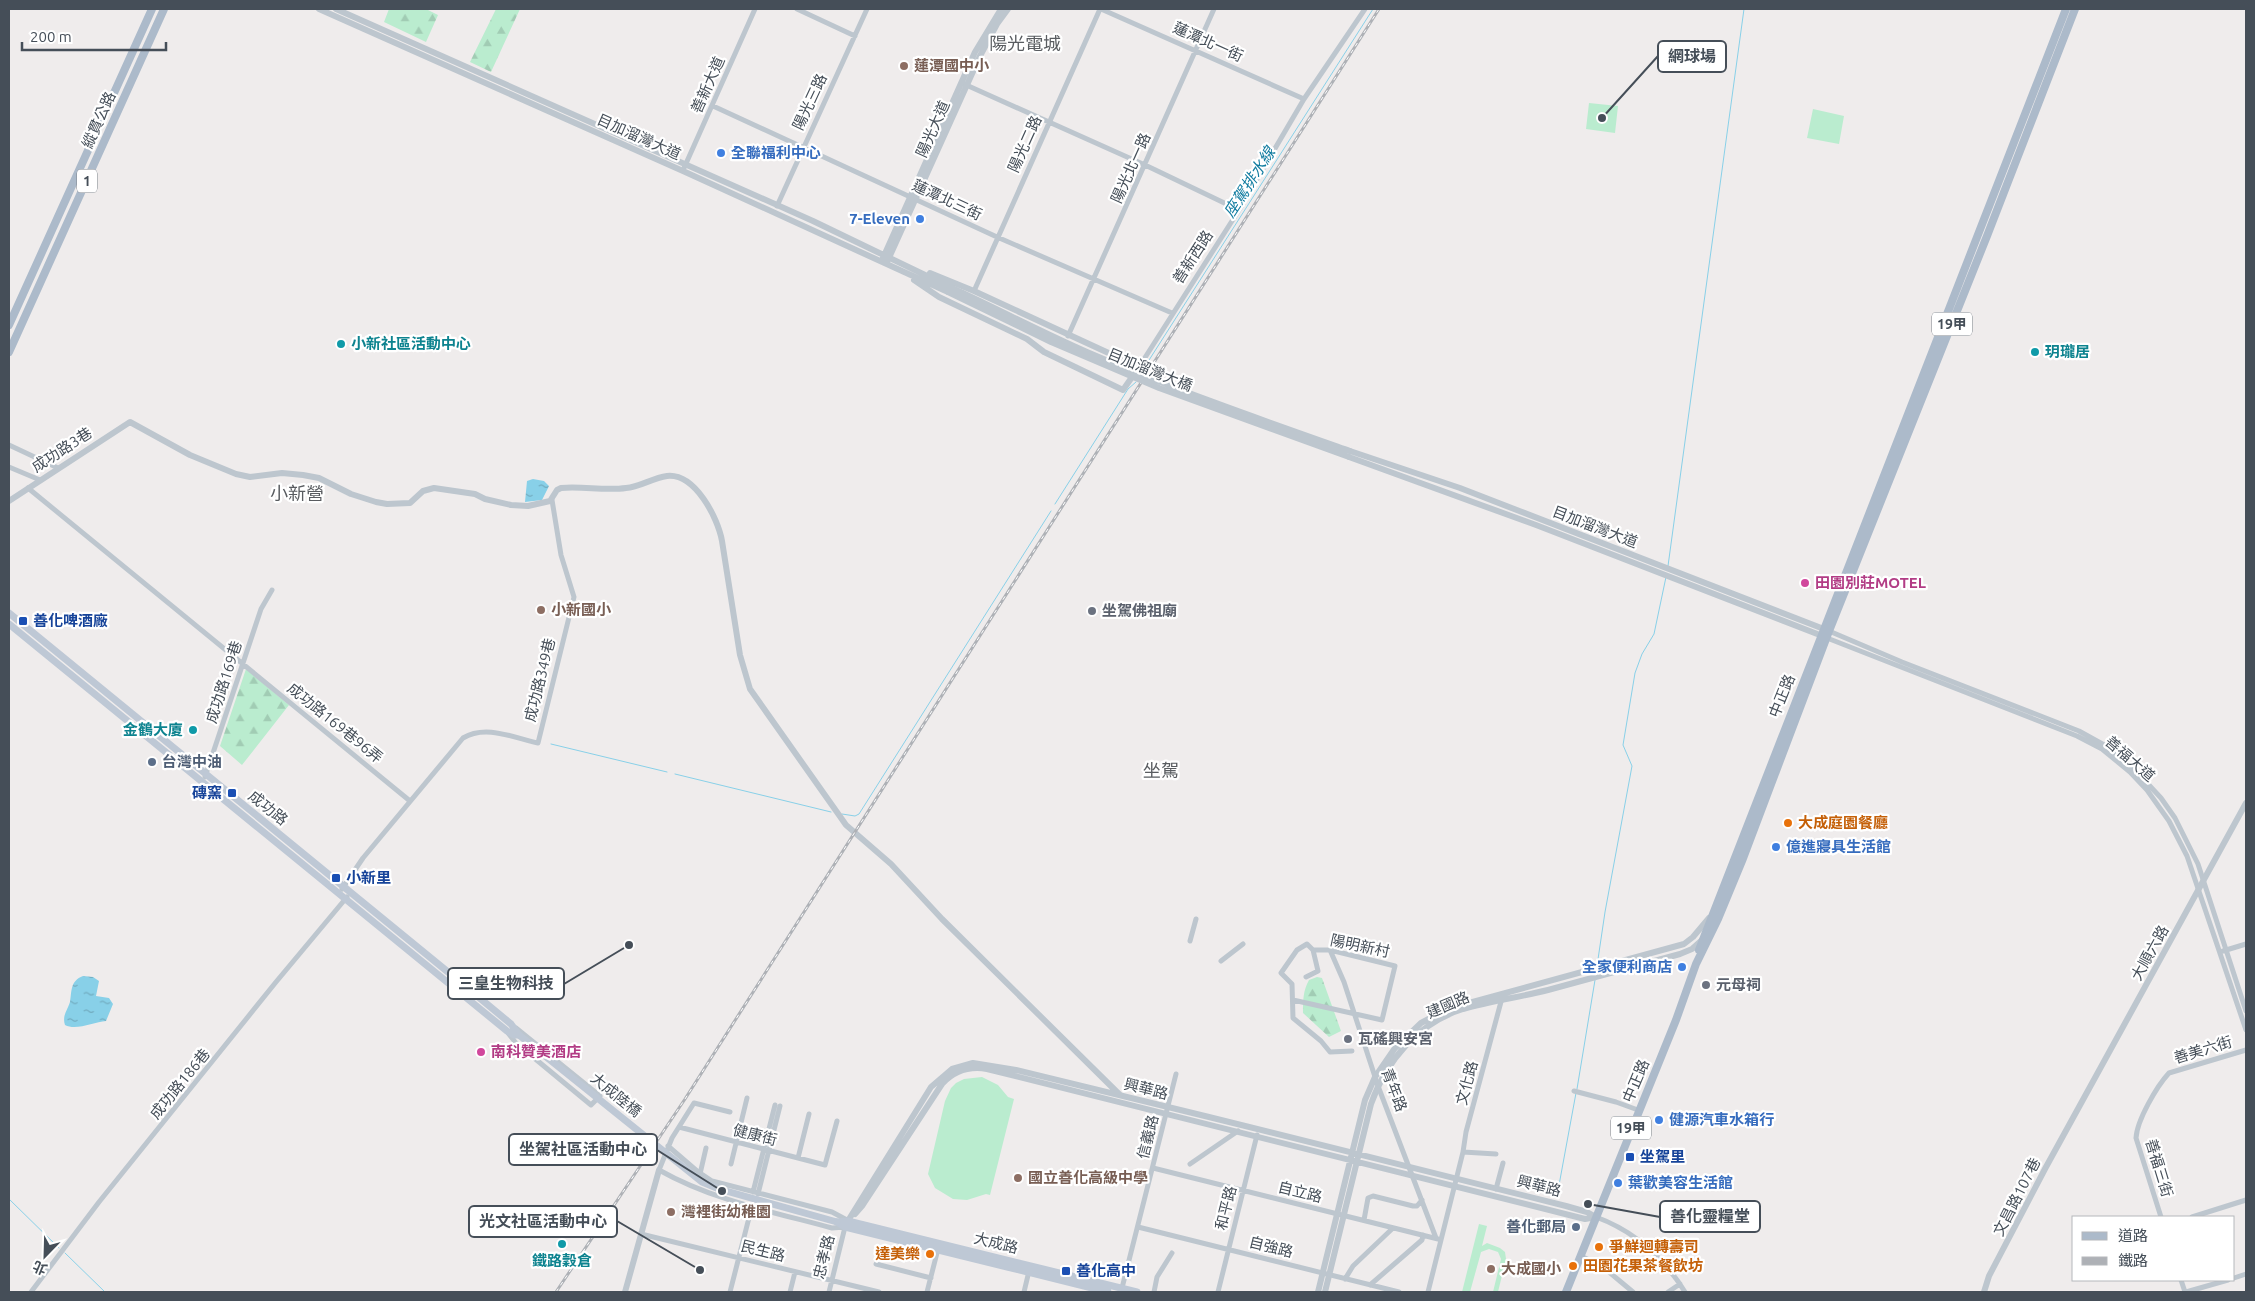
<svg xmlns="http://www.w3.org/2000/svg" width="2255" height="1301" viewBox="0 0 2255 1301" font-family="Ubuntu,'Noto Sans TC',sans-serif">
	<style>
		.grass { fill: #baeccf }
		.forest { fill: url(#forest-firs) }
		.water { fill: url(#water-ripples) }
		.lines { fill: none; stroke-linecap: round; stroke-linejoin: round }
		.stream { stroke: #88d0e8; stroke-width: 1 }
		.minor { stroke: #bdc6ce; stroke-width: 5 }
		.tertiary { stroke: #bdc6ce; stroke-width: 6 }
		.secondary { stroke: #bec8d5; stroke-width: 7 }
		.primary { stroke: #acbaca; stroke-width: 8 }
		.rail-casing { stroke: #aeb1b6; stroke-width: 3 }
		.rail { stroke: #fff; stroke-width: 1; stroke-dasharray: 4; stroke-linecap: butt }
		.tertiary-bridge { stroke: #bdc6ce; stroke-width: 6 }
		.secondary-bridge { stroke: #bec8d5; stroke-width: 7 }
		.education-dot { fill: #8d6e63; stroke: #fff; stroke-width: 2 }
		.shop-dot { fill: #3f7fe0; stroke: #fff; stroke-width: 2 }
		.culture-dot { fill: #0f9aa8; stroke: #fff; stroke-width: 2 }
		.hotel-dot { fill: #d1479c; stroke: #fff; stroke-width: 2 }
		.worship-dot { fill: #6b7280; stroke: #fff; stroke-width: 2 }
		.transit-dot { fill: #1a4fb4; stroke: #fff; stroke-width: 2 }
		.service-dot { fill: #5c6f8a; stroke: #fff; stroke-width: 2 }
		.food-dot { fill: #e8710a; stroke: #fff; stroke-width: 2 }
		.labels { text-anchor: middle; stroke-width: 4.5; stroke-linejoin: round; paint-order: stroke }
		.shield { fill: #fff; stroke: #7d838a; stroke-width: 1 }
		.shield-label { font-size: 14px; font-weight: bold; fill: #454e58 }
		.street-label { font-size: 15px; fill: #454e58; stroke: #fff }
		.education-label { font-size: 15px; font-weight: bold; fill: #785e54; stroke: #fff; text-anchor: start }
		.shop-label { font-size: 15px; font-weight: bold; fill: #366cbe; stroke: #fff; text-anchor: start }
		.culture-label { font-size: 15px; font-weight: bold; fill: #0d838f; stroke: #fff; text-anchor: start }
		.hotel-label { font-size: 15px; font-weight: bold; fill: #b23c85; stroke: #fff; text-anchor: start }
		.worship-label { font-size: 15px; font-weight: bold; fill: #5b616d; stroke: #fff; text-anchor: start }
		.transit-label { font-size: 15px; font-weight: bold; fill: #164399; stroke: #fff; text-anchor: start }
		.service-label { font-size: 15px; font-weight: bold; fill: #4e5e75; stroke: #fff; text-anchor: start }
		.food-label { font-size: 15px; font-weight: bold; fill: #c56008; stroke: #fff; text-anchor: start }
		.water-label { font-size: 16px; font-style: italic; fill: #117ca0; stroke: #fff }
		.quarter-label { font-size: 18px; fill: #595c60; stroke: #fff }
		.leader { fill: none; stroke: #454e58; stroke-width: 2 }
		.callout-dot { fill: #454e58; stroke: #fff; stroke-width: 2 }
		.callout { fill: #fff; stroke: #454e58; stroke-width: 2 }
		.callout-label { font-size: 16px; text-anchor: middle; font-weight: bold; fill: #454e58 }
	</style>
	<defs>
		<pattern id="forest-firs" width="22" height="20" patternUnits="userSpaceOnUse" patternTransform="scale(1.25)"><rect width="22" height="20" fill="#baeccf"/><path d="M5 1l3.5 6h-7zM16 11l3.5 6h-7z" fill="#a1ccb4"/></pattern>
		<pattern id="water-ripples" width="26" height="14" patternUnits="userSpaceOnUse" patternTransform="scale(1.25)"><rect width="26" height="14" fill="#88d0e8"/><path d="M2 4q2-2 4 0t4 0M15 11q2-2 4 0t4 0" fill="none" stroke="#71abbf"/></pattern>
	</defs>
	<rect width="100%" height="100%" fill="#efecec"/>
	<!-- grass -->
	<path class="grass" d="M1589,103L1618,106L1615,133L1586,129Z
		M1813,109L1844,116L1839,144L1807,138Z
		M982,1077L998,1085L1008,1097L1014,1099L990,1195L986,1194L967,1200L953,1199L935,1188L928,1174L945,1101L951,1088L956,1083L964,1079Z
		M1479,1224L1487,1226L1482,1246L1487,1243L1500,1248L1505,1252L1506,1259L1498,1292H1493L1501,1259L1498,1252L1489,1249L1481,1252L1480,1256L1470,1292H1462Z"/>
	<!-- forest -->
	<path class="forest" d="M389,9H426L438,15L426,42L384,22Z
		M496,9H520L491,72L470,62Z
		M246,669L289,705L242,765L220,746Z
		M1317,977L1322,978L1341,1031L1329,1037L1303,1013C1303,1000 1303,991 1309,980Z"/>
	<!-- water -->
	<path class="water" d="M533,479L544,481L549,486L542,500L525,502L527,481Z
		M83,976L93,977L99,981L96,996L109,998L113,1004L106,1021C94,1022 76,1031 65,1025C62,1016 67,1011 70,1002C72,991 70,981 83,976Z"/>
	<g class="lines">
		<!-- stream -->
		<path class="stream" d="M1144,368L1373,9
			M1055,504L1128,389L1136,382
			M1668,566L1744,9
			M551,744L667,772
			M675,774L831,812
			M842,814L855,816L859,814L1051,511
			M1597,966L1605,912L1632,766L1623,745L1635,673L1642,654L1654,634L1666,577
			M1577,1089L1595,980
			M1557,1196L1576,1093
			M9,1199L59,1248
			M65,1253L105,1292"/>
		<!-- minor -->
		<path class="minor" d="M797,9L855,36
			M1101,9L1304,99
			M964,84L1145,165L1239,210
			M713,106L997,237L1172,313
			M684,168L755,9
			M777,206L867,9
			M974,291L1100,9
			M1068,336L1214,9
			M1139,367L1239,210L1304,99L1365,9
			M9,445L58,468
			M9,467L40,480
			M28,488L410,801
			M1829,631L1902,662L2079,731L2106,746L2135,770L2161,798L2175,818L2198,864L2246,1011
			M1827,638L2077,736L2102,749L2130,772L2147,790L2169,821L2187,856L2246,1030
			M205,777L261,609L272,590
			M342,889L363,858L463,738C486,724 514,738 538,743L574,597L561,555L552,500
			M1190,941L1196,919
			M1330,950L1344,982L1378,1086L1436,1238
			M2223,951L2246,944
			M1221,961L1243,944
			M1306,977L1318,971L1313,950
			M1293,1000L1382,1020L1395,966L1330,950H1313L1307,944L1297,950L1281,973L1292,984L1293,1018L1321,1041L1330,1052L1352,1051
			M508,1033L516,1043L591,1105L600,1096L516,1028
			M1574,1091L1616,1102L1638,1110
			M730,1112L694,1103L672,1138L659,1170C712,1200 773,1212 832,1228L845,1227L829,1292
			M679,1127L825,1165L837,1121
			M668,1146L697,1171L712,1181L832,1212L847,1220
			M1463,1152L1496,1154
			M798,1158L809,1114
			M731,1164L747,1098
			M1190,1164L1238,1131
			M1153,1168L1438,1239
			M700,1174L706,1148
			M1496,1189L1503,1163
			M753,1192L775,1105
			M758,1194L780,1106
			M1596,1217C1634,1231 1664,1258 1685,1292
			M2161,1217L2136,1138C2137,1120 2157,1086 2169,1073L2246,1050
			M2192,1217L2246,1200
			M1364,1220L1368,1198L1373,1196L1413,1206H1417L1422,1200
			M1138,1227L1399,1292
			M641,1234L879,1292
			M1581,1256L1603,1267L1633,1292
			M876,1264L931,1278
			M2234,1278L2246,1274
			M1345,1279L1353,1266L1393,1228
			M2181,1280L2185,1292
			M1370,1285L1422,1240L1423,1235
			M31,1292L99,1202L276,982L347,897
			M730,1292L752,1206
			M790,1292L795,1272
			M927,1292L938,1249
			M1024,1292L1029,1271
			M1121,1292L1176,1074
			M1154,1292L1157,1277L1172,1253
			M1218,1292L1257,1135
			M1428,1292L1463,1152L1466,1132L1502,998
			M1668,1292L1680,1284
			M2186,1292L2228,1280"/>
		<!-- tertiary -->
		<path class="tertiary" d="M319,9L683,171L948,292
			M336,9L813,221L950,287
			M883,258L975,52L1001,9
			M888,260L980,56L997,24L1008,9
			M914,280L939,297L1027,339L1044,352L1123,390L1139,367L974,291L930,273
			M1350,451L1460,488L1829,631
			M1349,457L1536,525L1825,637
			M9,501L130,422L190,455L236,474L250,477L282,473L303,475L319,478L351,494L376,502L387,504L410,503L423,491L434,488L475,494L485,499L511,505L528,506L550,501L557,490L561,488C583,486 605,491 626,488C640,487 652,478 667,476C695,473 718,518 722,541L740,655L750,689L839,815L846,825L891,864L942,919L1120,1095
			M855,1214L862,1206L942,1084C954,1071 970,1066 987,1069L1585,1219L1596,1217
			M846,1224L931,1087L952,1069L973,1063L1016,1070L1209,1117L1566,1206L1587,1212L1596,1217
			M625,1292L659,1170
			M1318,1292L1365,1100L1375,1077L1395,1048L1421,1023L1447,1009L1684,944L1693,937L1709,918
			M1325,1292L1371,1104C1386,1061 1418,1023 1463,1009C1491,1001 1520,997 1548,990C1592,978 1636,966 1680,954L1692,949L1702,940
			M1984,1292L1989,1276L2046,1167L2246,803"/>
		<!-- secondary -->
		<path class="secondary" d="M9,613L470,990L511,1024L519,1035
			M9,624L507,1031L514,1035H519
			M837,1222L848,1221L1137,1292
			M837,1222L845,1227L1108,1292"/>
		<!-- primary -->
		<path class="primary" d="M9,325L152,9
			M9,352L164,9
			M1699,950L2066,9
			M1566,1292L1676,1020L1696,964L1718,919L1742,861L1829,631L1987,236L2075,9"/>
		<!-- rail casing -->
		<g class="rail-casing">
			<path id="rail" d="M556,1292L685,1099L1379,9"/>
		</g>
		<!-- rail -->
		<use href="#rail" class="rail"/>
		<!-- tertiary-bridge -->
		<path class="tertiary-bridge" d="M950,287C996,308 1041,332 1087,352C1173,389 1262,420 1350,451
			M948,292L1051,342L1159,388L1349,457"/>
		<!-- secondary-bridge -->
		<path class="secondary-bridge" d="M519,1035L702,1182L719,1189L837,1222"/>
	</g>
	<!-- markers -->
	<g class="education-dot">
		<circle cx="904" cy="66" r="5"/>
		<circle cx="541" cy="610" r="5"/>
		<circle cx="1018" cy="1178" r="5"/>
		<circle cx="671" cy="1212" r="5"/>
		<circle cx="1491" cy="1269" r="5"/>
	</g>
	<g class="shop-dot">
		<circle cx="721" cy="153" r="5"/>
		<circle cx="920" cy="219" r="5"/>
		<circle cx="1776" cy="847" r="5"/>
		<circle cx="1682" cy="967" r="5"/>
		<circle cx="1659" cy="1120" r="5"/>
		<circle cx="1618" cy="1183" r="5"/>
	</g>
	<g class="culture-dot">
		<circle cx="341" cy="344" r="5"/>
		<circle cx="2035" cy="352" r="5"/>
		<circle cx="193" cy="730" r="5"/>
		<circle cx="562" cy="1244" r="5"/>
	</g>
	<g class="hotel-dot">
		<circle cx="1805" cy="583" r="5"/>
		<circle cx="481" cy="1052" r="5"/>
	</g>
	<g class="worship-dot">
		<circle cx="1092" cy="611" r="5"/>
		<circle cx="1706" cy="985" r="5"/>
		<circle cx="1348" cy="1039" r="5"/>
	</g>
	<g class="transit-dot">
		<rect x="18" y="616" width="10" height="10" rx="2.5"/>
		<rect x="227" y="788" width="10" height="10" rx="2.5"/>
		<rect x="331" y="873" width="10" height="10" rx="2.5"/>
		<rect x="1625" y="1152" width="10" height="10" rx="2.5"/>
		<rect x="1061" y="1266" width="10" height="10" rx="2.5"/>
	</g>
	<g class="service-dot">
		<circle cx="152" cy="762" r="5"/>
		<circle cx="1576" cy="1227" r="5"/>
	</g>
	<g class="food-dot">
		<circle cx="1788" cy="823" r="5"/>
		<circle cx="1599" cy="1247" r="5"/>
		<circle cx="930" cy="1254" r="5"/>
		<circle cx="1573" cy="1266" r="5"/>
	</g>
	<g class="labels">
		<!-- shield labels -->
		<g class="shield">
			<rect x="77" y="169.5" width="20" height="23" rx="4"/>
			<rect x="1932" y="312.5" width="40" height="23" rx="4"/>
			<rect x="1611" y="1116.5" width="40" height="23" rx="4"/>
		</g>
		<g class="shield-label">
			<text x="87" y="186">1</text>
			<text x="1952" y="329">19甲</text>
			<text x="1631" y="1133">19甲</text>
		</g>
		<!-- street labels -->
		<g class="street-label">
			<text transform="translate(1208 42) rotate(24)" y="5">蓮潭北一街</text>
			<text transform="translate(708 85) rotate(-66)" y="5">善新大道</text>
			<text transform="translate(810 102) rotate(-65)" y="5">陽光三路</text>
			<text transform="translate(99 120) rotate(-66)" y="5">縱貫公路</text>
			<text transform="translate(933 129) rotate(-66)" y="5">陽光大道</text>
			<text transform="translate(639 137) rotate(24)" y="5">目加溜灣大道</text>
			<text transform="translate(1025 144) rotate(-66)" y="5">陽光二路</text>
			<text transform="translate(1131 168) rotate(-66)" y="5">陽光北一路</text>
			<text transform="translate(947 200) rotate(25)" y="5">蓮潭北三街</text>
			<text transform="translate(1193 257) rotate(-57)" y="5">善新西路</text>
			<text transform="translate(1150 370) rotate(22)" y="5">目加溜灣大橋</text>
			<text transform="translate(62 450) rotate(-33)" y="5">成功路3巷</text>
			<text transform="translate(1595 527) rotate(21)" y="5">目加溜灣大道</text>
			<text transform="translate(540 680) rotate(-76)" y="5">成功路349巷</text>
			<text transform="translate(224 682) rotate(-72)" y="5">成功路169巷</text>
			<text transform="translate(1782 696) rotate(-68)" y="5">中正路</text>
			<text transform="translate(335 723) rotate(39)" y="5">成功路169巷96弄</text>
			<text transform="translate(2130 759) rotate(41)" y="5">善福大道</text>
			<text transform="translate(268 808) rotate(39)" y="5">成功路</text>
			<text transform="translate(1360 946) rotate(12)" y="5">陽明新村</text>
			<text transform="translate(2150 953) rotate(-61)" y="5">大順六路</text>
			<text transform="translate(1448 1005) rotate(-23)" y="5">建國路</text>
			<text transform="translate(2203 1050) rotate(-17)" y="5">善美六街</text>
			<text transform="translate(1636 1081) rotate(-67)" y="5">中正路</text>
			<text transform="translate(1467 1083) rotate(-75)" y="5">文化路</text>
			<text transform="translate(180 1084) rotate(-51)" y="5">成功路186巷</text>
			<text transform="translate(1146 1089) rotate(14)" y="5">興華路</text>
			<text transform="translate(1394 1090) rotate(69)" y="5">青年路</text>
			<text transform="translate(616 1095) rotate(39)" y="5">大成陸橋</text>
			<text transform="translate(755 1135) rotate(14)" y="5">健康街</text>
			<text transform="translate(1148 1137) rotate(-76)" y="5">信義路</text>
			<text transform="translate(2159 1168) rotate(73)" y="5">善福三街</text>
			<text transform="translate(1539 1186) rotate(14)" y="5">興華路</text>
			<text transform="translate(1300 1192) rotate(14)" y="5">自立路</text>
			<text transform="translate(2017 1197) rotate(-63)" y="5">文昌路107巷</text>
			<text transform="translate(1226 1208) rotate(-76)" y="5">和平路</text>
			<text transform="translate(996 1243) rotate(14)" y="5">大成路</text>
			<text transform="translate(1271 1247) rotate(14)" y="5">自強路</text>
			<text transform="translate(763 1251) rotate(14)" y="5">民生路</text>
			<text transform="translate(824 1257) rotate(-76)" y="5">忠孝路</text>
		</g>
		<!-- education labels -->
		<g class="education-label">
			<text x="914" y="71">蓮潭國中小</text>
			<text x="551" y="615">小新國小</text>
			<text x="1028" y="1183">國立善化高級中學</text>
			<text x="681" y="1217">灣裡街幼稚園</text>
			<text x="1501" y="1274">大成國小</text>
		</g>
		<!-- shop labels -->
		<g class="shop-label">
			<text x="731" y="158">全聯福利中心</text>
			<text x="910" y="224" text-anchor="end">7-Eleven</text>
			<text x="1786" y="852">億進寢具生活館</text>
			<text x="1672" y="972" text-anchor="end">全家便利商店</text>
			<text x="1669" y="1125">健源汽車水箱行</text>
			<text x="1628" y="1188">葉歡美容生活館</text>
		</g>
		<!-- culture labels -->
		<g class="culture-label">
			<text x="351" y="349">小新社區活動中心</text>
			<text x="2045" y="357">玥瓏居</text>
			<text x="183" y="735" text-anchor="end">金鶴大廈</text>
			<text x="562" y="1266" text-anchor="middle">鐵路穀倉</text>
		</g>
		<!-- hotel labels -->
		<g class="hotel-label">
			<text x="1815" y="588">田園別莊MOTEL</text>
			<text x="491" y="1057">南科贊美酒店</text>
		</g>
		<!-- worship labels -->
		<g class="worship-label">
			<text x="1102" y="616">坐駕佛祖廟</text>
			<text x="1716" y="990">元母祠</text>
			<text x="1358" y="1044">瓦磘興安宮</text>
		</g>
		<!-- transit labels -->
		<g class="transit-label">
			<text x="33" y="626">善化啤酒廠</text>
			<text x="222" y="798" text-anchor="end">磚窯</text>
			<text x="346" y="883">小新里</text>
			<text x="1640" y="1162">坐駕里</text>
			<text x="1076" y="1276">善化高中</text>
		</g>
		<!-- service labels -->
		<g class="service-label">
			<text x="162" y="767">台灣中油</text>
			<text x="1566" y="1232" text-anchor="end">善化郵局</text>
		</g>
		<!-- food labels -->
		<g class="food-label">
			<text x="1798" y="828">大成庭園餐廳</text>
			<text x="1609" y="1252">爭鮮迴轉壽司</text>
			<text x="920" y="1259" text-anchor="end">達美樂</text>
			<text x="1583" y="1271">田園花果茶餐飲坊</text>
		</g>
		<!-- water labels -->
		<g class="water-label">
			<text transform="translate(1249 182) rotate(-57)" y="6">座駕排水線</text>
		</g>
		<!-- quarter labels -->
		<g class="quarter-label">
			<text x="1025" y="50">陽光電城</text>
			<text x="297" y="500">小新營</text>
			<text x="1161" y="777">坐駕</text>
		</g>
	</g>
	<!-- callouts -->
	<path class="leader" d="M1602 118L1658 56M629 945L564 984M722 1191L657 1150M1588 1204L1660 1217M700 1270L617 1221"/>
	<g class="callout-dot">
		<circle cx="1602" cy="118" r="5"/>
		<circle cx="629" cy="945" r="5"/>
		<circle cx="722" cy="1191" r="5"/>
		<circle cx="1588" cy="1204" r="5"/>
		<circle cx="700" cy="1270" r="5"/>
	</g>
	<g class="callout">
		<rect x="1658" y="41" width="68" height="31" rx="5"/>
		<rect x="448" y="968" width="116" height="31" rx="5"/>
		<rect x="509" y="1134" width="148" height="31" rx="5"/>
		<rect x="1660" y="1201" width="100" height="31" rx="5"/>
		<rect x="469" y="1206" width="148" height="31" rx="5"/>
	</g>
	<g class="callout-label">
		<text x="1692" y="62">網球場</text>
		<text x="506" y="989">三皇生物科技</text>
		<text x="583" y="1155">坐駕社區活動中心</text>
		<text x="1710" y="1222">善化靈糧堂</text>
		<text x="543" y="1227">光文社區活動中心</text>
	</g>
	<!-- border -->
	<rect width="2255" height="1301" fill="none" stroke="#454e58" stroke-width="20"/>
	<!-- legend -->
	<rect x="2072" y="1216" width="162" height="65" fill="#ffffff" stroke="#b5b8bc"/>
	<rect x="2082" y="1232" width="25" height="8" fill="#acbaca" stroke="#b5b8bc"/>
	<text x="2118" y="1241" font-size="15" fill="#454e58">道路</text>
	<rect x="2082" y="1257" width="25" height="8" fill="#aeb1b6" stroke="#b5b8bc"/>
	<text x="2118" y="1266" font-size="15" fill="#454e58">鐵路</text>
	<!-- north arrow -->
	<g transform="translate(45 1256) rotate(203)" stroke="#ffffff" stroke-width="4" paint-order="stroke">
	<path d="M0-4L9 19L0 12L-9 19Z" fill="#454e58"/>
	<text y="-8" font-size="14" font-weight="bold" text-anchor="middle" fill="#454e58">北</text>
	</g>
	<!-- scale -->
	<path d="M22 42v8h144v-8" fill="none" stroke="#454e58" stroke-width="2.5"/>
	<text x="30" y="42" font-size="15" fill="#454e58" stroke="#ffffff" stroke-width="4" paint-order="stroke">200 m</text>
</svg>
